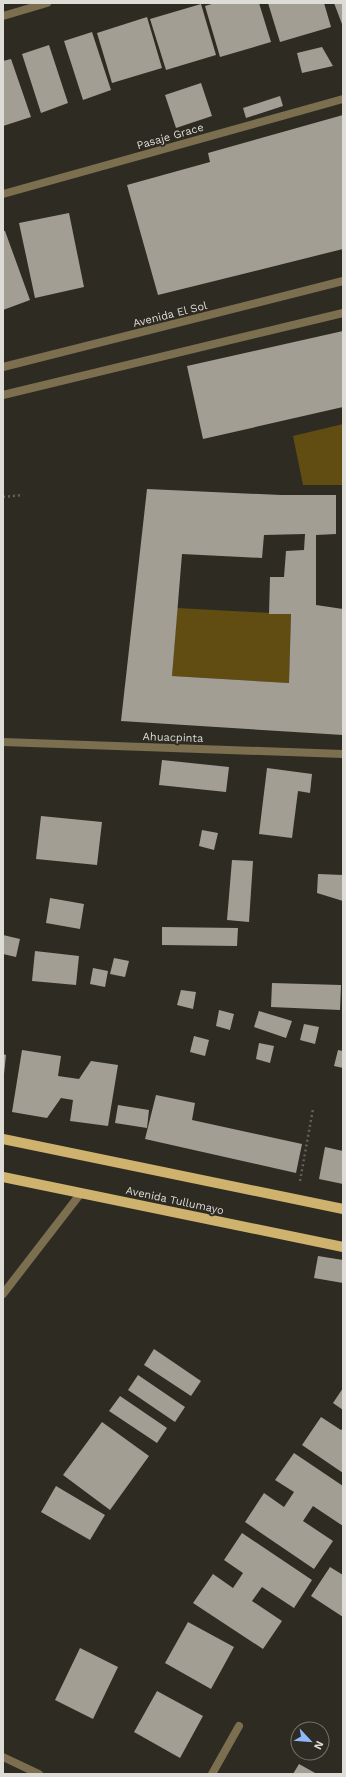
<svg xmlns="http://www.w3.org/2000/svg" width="346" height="1777" viewBox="0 0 346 1777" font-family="'Work Sans',sans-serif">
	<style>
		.green { fill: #614c12 }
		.building { fill: #a29e94; fill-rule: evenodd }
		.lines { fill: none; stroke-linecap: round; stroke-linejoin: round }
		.path { stroke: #64615a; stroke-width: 2.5; stroke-dasharray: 2 3; stroke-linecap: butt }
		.service { stroke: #7c6f4f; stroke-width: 8 }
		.pedestrian { stroke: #7c6f4f; stroke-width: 8 }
		.minor { stroke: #7c6f4f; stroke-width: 8 }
		.tertiary { stroke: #7c6f4f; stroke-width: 8 }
		.primary { stroke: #ceb26e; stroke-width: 10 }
		.labels { text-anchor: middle; stroke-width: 4; stroke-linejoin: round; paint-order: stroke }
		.street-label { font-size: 11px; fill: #dedcd7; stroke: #2e2b23 }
	</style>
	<rect width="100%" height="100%" fill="#2e2b23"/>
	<!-- green -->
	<path class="green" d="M343,424V485H303L293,436Z
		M177,608L291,614L289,683L172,676Z"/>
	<!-- building -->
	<path class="building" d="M215,3H259L271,42L220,57L205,6Z
		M268,3H324L331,27L280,42Z
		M334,3H343V23L342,24Z
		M201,4L216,55L166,70L150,19Z
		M147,17L162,68L112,83L97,33Z
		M92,32L111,90L83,100L64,41Z
		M49,45L68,103L41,113L22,54Z
		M322,47L333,66L302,73L297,53Z
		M11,59L31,117L3,126V61Z
		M201,83L212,116L176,128L165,95Z
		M280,96L283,106L246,118L243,108Z
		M343,115V249L158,295L127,185L210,162L208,153Z
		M69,213L84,287L35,298L19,223Z
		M3,231H5L30,300L3,310Z
		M343,331V407L203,439L187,366Z
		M147,489L281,495H336V534L316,535V605L343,609V735L121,721ZM305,534L304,550L286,551L284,577H270L269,614H291L289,683L172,676L182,554L262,558L264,535Z
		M162,760L229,767L226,792L159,785Z
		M267,768L312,774L310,793L298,791L292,838L259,834Z
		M41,816L102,822L97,865L36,859Z
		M202,830L218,833L214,850L199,846Z
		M232,860L253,861L249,922L227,920Z
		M318,874L343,875V901L317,893Z
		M50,898L84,904L80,929L46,923Z
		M162,927L238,928L237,946L162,945Z
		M3,935L20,939L16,957L3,954Z
		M35,951L79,956L76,985L32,981Z
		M114,958L129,961L125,977L110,974Z
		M93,968L108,971L105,987L90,984Z
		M272,983L341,985L340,1010L271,1007Z
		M181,990L196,992L193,1009L177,1005Z
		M219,1010L234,1014L230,1030L216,1026Z
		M259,1011L292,1021L286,1038L254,1027Z
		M304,1024L319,1027L315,1044L300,1040Z
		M194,1036L209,1040L205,1056L190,1052Z
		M259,1043L274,1046L270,1063L256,1059Z
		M22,1050L61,1056L58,1076L79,1079L91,1061L118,1065L108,1126L70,1121L73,1100L61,1098L47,1118L12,1112Z
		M338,1050L343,1051V1068L334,1066Z
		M3,1054L6,1055L4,1074H3Z
		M156,1095L195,1103L192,1120L302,1144L296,1173L145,1139Z
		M118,1105L149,1110L147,1128L115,1123Z
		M325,1147L343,1151V1184L319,1179Z
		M318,1256L343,1260V1283L314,1278Z
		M154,1349L201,1381L191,1396L144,1365Z
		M138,1375L185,1407L175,1422L128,1390Z
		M343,1388V1410L333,1403Z
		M120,1396L167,1428L157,1443L109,1411Z
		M321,1417L341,1430L343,1428V1473L302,1445Z
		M102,1422L149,1456L110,1510L63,1475Z
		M294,1453L343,1486V1526L313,1506L303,1521L333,1541L314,1569L245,1522L264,1493L284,1507L294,1492L275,1480Z
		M56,1486L105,1515L90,1540L41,1512Z
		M242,1533L312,1580L294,1608L262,1587L252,1601L282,1621L263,1649L193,1603L213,1574L233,1588L243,1573L224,1560Z
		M330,1567L343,1575V1617L311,1596Z
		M188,1622L234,1647L211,1689L165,1663Z
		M80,1648L118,1667L93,1719L55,1700Z
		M157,1691L203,1716L180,1758L134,1732Z
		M299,1764L317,1774H293Z"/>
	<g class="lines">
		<!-- path -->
		<path class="path" d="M3,497L23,495
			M300,1181L313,1109"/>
		<!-- service -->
		<path class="service" d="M3,742L343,754
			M212,1774L239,1726"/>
		<!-- pedestrian -->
		<path class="pedestrian" d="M3,194L343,99
			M3,1294L81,1193"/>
		<!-- minor -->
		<path class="minor" d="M3,16L47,3
			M3,1757L39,1774"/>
		<!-- tertiary -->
		<path class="tertiary" d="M3,367L343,281
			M3,395L343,313"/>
		<!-- primary -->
		<path class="primary" d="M3,1139L343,1209
			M3,1177L343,1247"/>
	</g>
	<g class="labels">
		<!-- street labels -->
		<g class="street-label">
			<text transform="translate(170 136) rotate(-16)" y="4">Pasaje Grace</text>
			<text transform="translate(170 314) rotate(-14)" y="4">Avenida El Sol</text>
			<text transform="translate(173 737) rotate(2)" y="4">Ahuacpinta</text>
			<text transform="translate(175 1200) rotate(12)" y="4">Avenida Tullumayo</text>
		</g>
	</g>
	<!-- border -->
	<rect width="346" height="1777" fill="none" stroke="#dedcd7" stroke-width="8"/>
	<!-- north arrow -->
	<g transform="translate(310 1741) rotate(116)"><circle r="19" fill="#2e2b23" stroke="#74726b"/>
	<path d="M0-3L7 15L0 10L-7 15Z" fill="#91b8fd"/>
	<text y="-6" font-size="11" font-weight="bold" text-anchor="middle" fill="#dedcd7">N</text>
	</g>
</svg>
